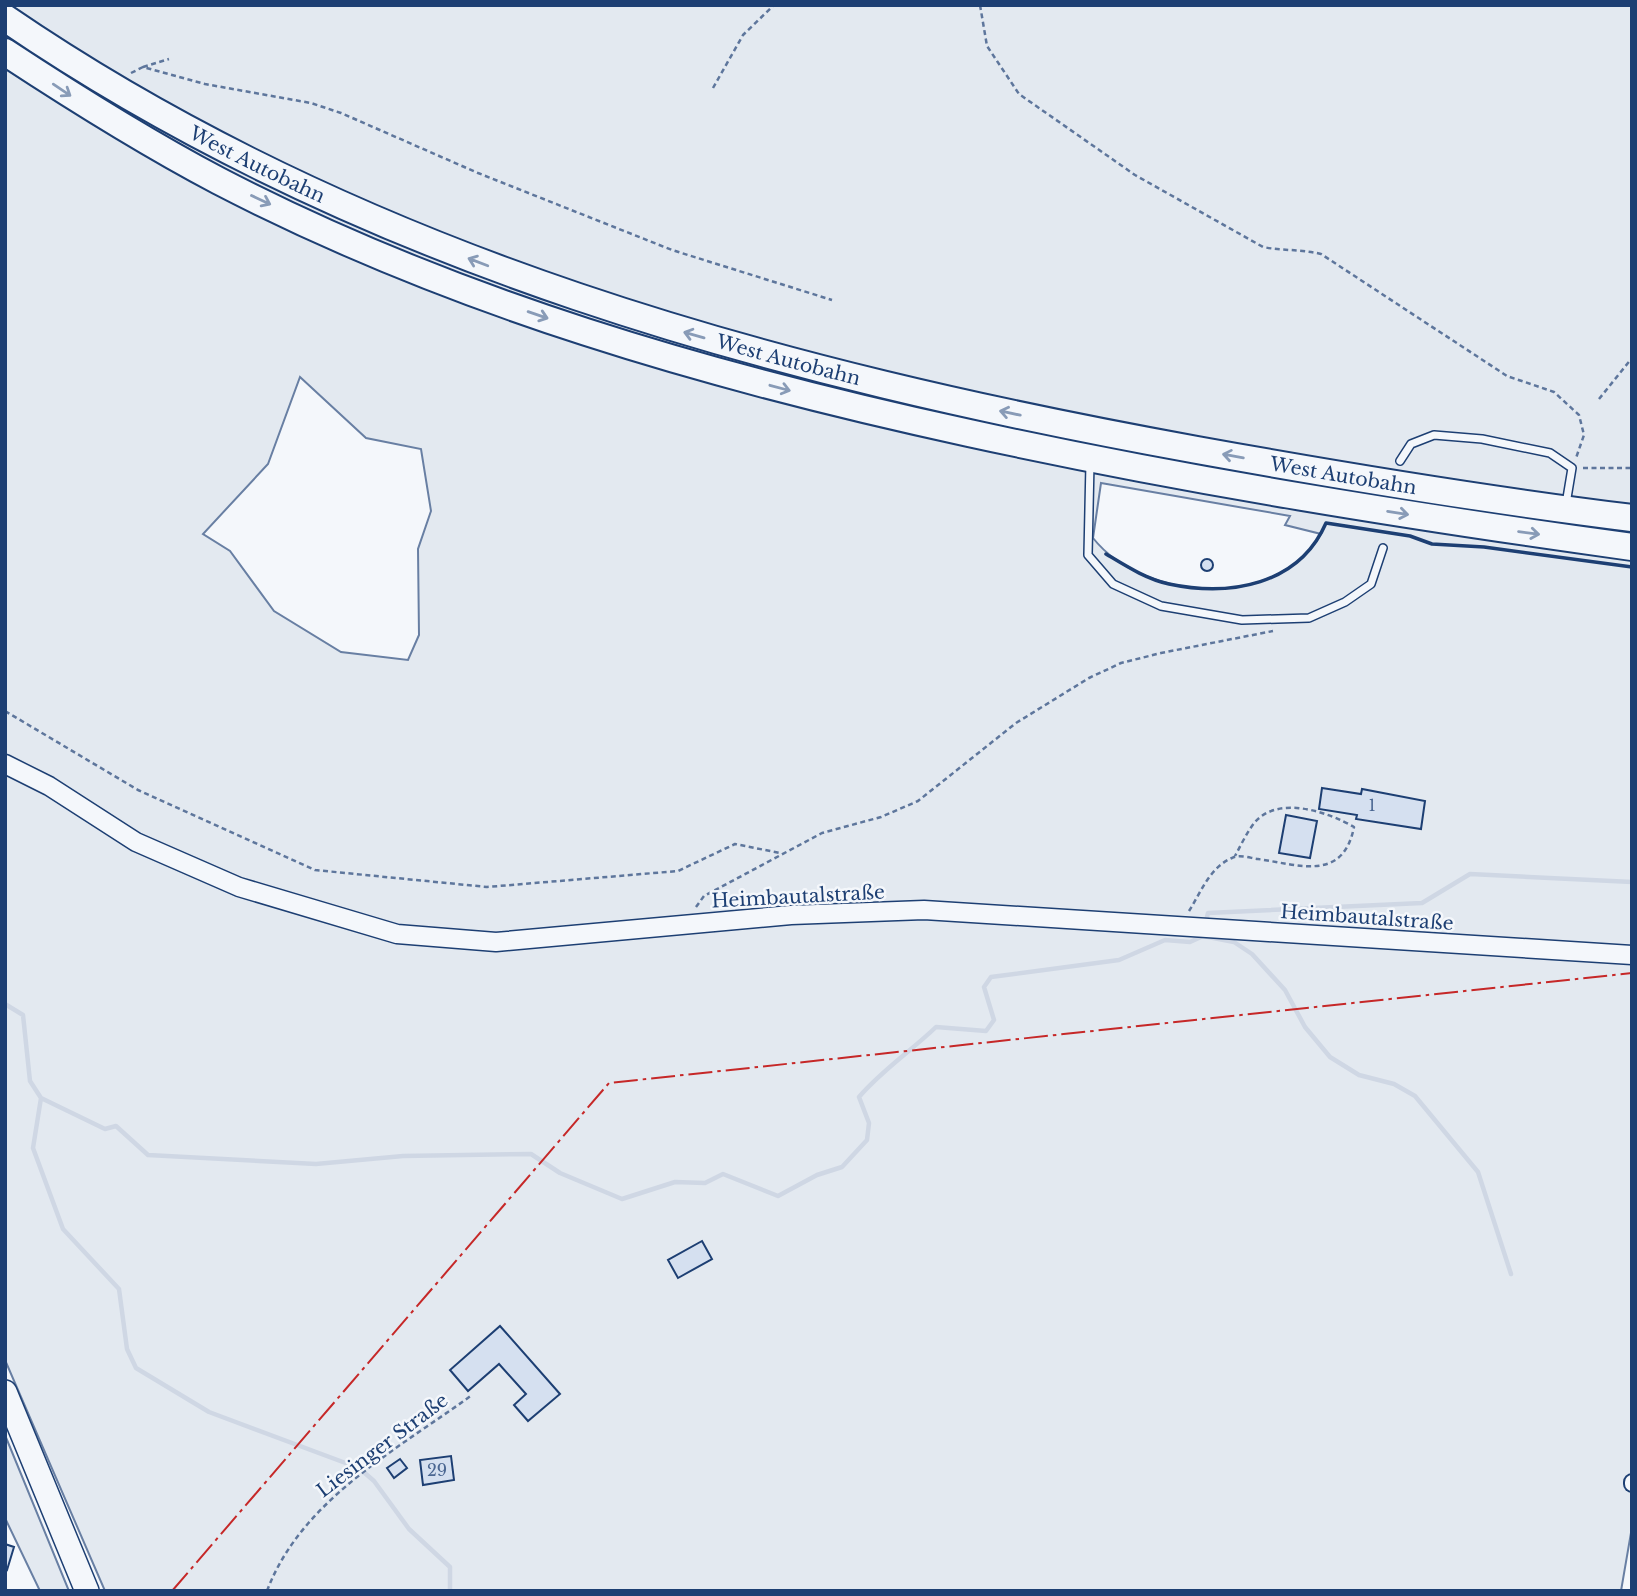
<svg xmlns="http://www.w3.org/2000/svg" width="1637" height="1596" viewBox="0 0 1637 1596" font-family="'Libre Baskerville',serif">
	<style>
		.green { fill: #e3e9f0; stroke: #687fa3; stroke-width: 2; fill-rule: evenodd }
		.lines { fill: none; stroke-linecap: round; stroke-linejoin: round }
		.stream { stroke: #cfd7e4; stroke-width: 4.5 }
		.building { fill: #d5e0f0; stroke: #1d3f73; stroke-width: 2 }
		.service-casing { stroke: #1d3f73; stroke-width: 10 }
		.minor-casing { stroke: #1d3f73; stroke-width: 18 }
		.tertiary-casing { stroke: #1d3f73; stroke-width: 21 }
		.primary-casing { stroke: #1d3f73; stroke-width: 26 }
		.motorway-casing { stroke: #1d3f73; stroke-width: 30 }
		.path { stroke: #5e769c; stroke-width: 2.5; stroke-dasharray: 5 3.5; stroke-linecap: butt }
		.service { stroke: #f4f7fb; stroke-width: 7 }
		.minor { stroke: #f4f7fb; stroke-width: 14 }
		.tertiary { stroke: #f4f7fb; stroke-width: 18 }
		.primary { stroke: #f4f7fb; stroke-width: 23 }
		.motorway { stroke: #f4f7fb; stroke-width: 26 }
		.wall { stroke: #1d3f73; stroke-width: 3.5 }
		.power { stroke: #c62828; stroke-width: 2; stroke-dasharray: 24 5 3.5 5; stroke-linecap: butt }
		.oneway { stroke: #889bb7 }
		.labels { text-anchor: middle; stroke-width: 5; stroke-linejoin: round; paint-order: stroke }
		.number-label { font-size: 16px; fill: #4b6792 }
		.street-label { font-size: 19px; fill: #1d3f73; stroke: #f4f7fb }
	</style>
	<rect width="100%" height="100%" fill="#f4f7fb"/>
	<!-- green -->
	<path class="green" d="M5,5H1632V1527L1621,1591H105L5,1360ZM300,377L366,438L421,449L431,511L418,549L419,635L408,660L341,652L274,611L230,551L203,534L268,464ZM1101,483L1290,516L1285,525L1321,534C1277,611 1144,602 1093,538Z
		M5,1435L69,1591H40L5,1518Z"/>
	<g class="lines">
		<!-- stream -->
		<path class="stream" d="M1205,925L1208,913L1422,903L1470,874L1632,882
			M5,1004L23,1015L30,1081L41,1098L105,1129L116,1126L148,1155L316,1164L403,1156L531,1154L560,1173L622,1199L675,1182L705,1183L723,1174L778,1196L817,1175L842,1167L867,1140L869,1123L859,1097C881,1071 911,1051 936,1027L986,1031L994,1020L984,987L991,977L1119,960L1165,940L1190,942L1203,936L1234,942L1252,954L1285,990L1305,1027L1330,1057L1359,1075L1394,1084L1415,1096L1478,1172L1511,1274
			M41,1098L33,1148L63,1229L119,1289L127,1349L136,1368L209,1412L359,1468L374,1481L409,1529L450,1567V1591"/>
	</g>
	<!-- building -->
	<path class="building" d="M1201 565a6 6 0 1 1 12 0a6 6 0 1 1-12 0Z
		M1322,788L1361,794L1362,789L1425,801L1421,829L1356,819L1357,815L1319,809Z
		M1286,815L1317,821L1310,858L1279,853Z
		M702,1241L712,1259L678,1278L668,1260Z
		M500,1326L560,1394L528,1421L514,1405L526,1394L499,1364L468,1391L450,1370Z
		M451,1456L454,1480L423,1485L420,1460Z
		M400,1459L407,1468L394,1478L387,1468Z
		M5,1544L14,1547L7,1570L5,1569Z"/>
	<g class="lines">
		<!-- service casing -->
		<g class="service-casing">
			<path id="service" d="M1400,461L1411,444L1434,435L1482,439L1550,453L1572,468L1566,504
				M1090,463L1088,555L1113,584L1161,606L1242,620L1309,618L1345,602L1371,584L1383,548"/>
		</g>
		<!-- minor casing -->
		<g class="minor-casing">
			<path id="minor" d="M1632,1482V1484"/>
		</g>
		<!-- tertiary casing -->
		<g class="tertiary-casing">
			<path id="tertiary" d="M5,764L49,786L136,842L239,887L397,934L496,942L791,915L924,910L1632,955"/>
		</g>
		<!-- primary casing -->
		<g class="primary-casing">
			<path id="primary" d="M5,1392L87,1591"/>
		</g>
		<!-- motorway casing -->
		<g class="motorway-casing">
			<g id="motorway">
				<path id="s1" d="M5,18C360,261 779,374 1197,450C1341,476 1486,500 1632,518"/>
				<path d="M5,52C75,98 145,142 219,181C454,303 711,377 969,433C1188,481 1409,516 1632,547"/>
			</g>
		</g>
		<!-- path -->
		<path class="path" d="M980,5L987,46L1019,94L1135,175L1263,247C1283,251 1301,249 1321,254L1507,376L1554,392L1579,415L1584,435L1576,458
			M143,67L169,59
			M131,73L143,67L205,84L311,103L341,113L478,173L672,250L832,300
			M713,88L743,35L774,5
			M1599,399L1632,358
			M1583,468H1632
			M5,711L138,790L315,870L487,887L678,871L735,844L780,853
			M696,907L704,896L822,833L881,817L918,801L1016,723L1089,678L1121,663L1161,653L1273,631
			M1189,911C1201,892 1210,867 1232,858C1239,854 1250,858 1258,859C1300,865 1343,882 1354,827C1328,812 1279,795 1255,822C1247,832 1241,845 1235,856
			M267,1591C301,1500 398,1449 472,1395"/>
		<!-- service -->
		<use href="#service" class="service"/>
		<!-- minor -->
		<use href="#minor" class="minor"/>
		<!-- tertiary -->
		<use href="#tertiary" class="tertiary"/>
		<!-- primary -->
		<use href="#primary" class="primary"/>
		<!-- motorway -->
		<use href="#motorway" class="motorway"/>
		<!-- wall -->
		<path class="wall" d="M1106,554C1126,566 1146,579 1169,584C1230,597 1299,585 1326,523L1410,536L1432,544L1484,547L1632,567"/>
		<!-- power -->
		<path class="power" d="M172,1591L609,1083L1632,973"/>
	</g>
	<!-- one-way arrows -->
	<defs><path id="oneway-shaft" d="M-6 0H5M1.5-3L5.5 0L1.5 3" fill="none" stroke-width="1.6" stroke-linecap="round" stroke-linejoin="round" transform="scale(1.75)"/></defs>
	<g class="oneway">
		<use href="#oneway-shaft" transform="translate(62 90) rotate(34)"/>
		<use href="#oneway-shaft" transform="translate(261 200) rotate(25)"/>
		<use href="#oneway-shaft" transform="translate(478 262) rotate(-159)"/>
		<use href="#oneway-shaft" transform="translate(538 315) rotate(19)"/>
		<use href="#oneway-shaft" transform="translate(694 335) rotate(-164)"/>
		<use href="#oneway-shaft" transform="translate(780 388) rotate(15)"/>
		<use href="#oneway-shaft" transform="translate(1010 413) rotate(-168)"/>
		<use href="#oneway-shaft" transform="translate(1233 456) rotate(-170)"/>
		<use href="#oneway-shaft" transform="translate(1398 513) rotate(9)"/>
		<use href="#oneway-shaft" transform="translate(1529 533) rotate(8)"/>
	</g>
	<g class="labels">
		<!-- number labels -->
		<g class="number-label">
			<text x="1372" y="811">1</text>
			<text x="437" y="1476">29</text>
		</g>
		<!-- street labels -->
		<g class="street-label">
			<text dy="7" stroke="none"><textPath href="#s1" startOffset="292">West Autobahn</textPath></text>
			<text dy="7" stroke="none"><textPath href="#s1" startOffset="859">West Autobahn</textPath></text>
			<text dy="7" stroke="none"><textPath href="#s1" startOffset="1426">West Autobahn</textPath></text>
			<text transform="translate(798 896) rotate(-3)" y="7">Heimbautalstraße</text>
			<text transform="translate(1367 917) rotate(4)" y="7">Heimbautalstraße</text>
			<text transform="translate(382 1445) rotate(-37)" y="7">Liesinger Straße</text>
		</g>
	</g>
	<!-- border -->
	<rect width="1637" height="1596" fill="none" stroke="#1d3f73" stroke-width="14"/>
</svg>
